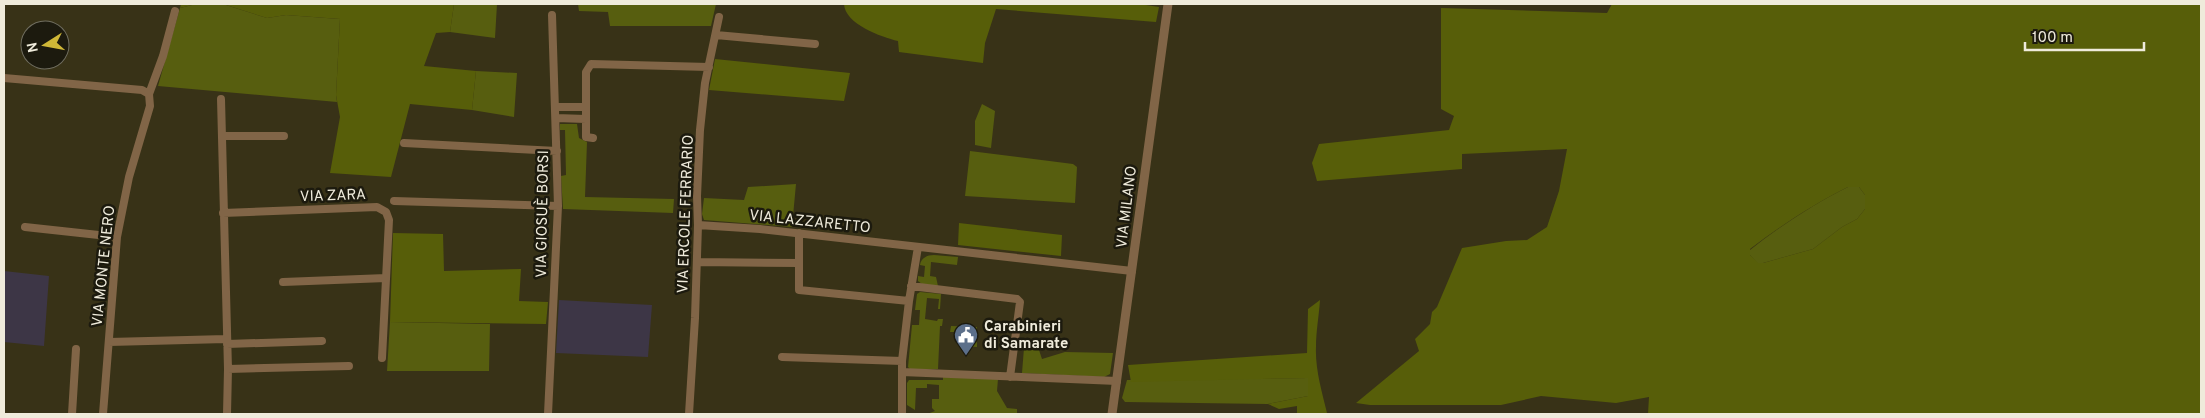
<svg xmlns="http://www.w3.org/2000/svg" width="2205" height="418" viewBox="0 0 2205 418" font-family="Overpass,sans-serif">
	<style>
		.industrial { fill: #3d3646 }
		.green { fill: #575e0f }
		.forest { fill: #575e09; fill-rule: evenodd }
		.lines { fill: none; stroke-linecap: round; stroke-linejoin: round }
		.minor { stroke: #816547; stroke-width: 8 }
		.tertiary { stroke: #816547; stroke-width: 9 }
		.labels { text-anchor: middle; stroke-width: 5; stroke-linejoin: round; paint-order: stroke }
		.street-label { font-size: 15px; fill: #efebdb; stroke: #1c1a0e }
		.poi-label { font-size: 15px; font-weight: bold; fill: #efebdb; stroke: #1c1a0e; text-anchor: start }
	</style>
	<rect width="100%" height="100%" fill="#383217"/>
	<!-- industrial -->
	<path class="industrial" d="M4,271L49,276L44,346L4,342Z
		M559,300L652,305L648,357L556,353Z"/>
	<!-- green -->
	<path class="green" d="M454,4H497L495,38L450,32Z
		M578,4H716L711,26H610L608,12L579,11Z
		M192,5H226L267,18L286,15L340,19L336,95L337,102L158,86L180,8Z
		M476,71L517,73L514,117L472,110Z
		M982,104L995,111L991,148L975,145V121Z
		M560,124H577L579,138L587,142L585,197L674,199L673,213L563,209L561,176L566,175L565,130H560Z
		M970,151L1073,164L1077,167L1075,203L965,196Z
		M796,184L792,227L704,220L702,214L704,198L744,200L748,187Z
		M1848,187H1859L1865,195V209L1857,219L1842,227L1813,249L1763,263L1758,264L1750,255V250C1780,226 1814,204 1848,187Z
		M934,255L958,257L957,265L931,262L930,276L936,277L938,286L922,284L918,281V276L924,277L925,266L920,265C921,258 927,255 934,255Z
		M920,292L941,294L940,309H938L939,299L927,298L925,319L937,321L938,319H943L942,326H940L938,369H910L908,367L912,325H919L920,310H915L917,294Z
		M390,322L490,324L489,371H387Z
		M951,326L977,327V347L958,346L959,332H950Z
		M1037,344L1042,359L1065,352L1113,353L1110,374L1104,377L1022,373L1024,348Z
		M943,377L998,379L997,391L1007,408L1017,409V413L1040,414H927L935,411L932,408V399H939V385L927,384V388H916L915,410L907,405V383L909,380H943Z
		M1308,378V396L1268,404L1125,402L1122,398L1127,380Z"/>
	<!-- forest -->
	<path class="forest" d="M181,4H454L450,32L436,33L424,66L476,71L472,110L410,104L391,177L330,173L340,117L336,95L340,19L286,15L267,18L226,5H192L180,8Z
		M844,4H1139L1159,7L1156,22L996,9L985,43L983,63L899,52L898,41C881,37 845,24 844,4Z
		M1612,4H2201V414H1648L1649,397L1616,403L1541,396L1501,405H1370L1356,403L1419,351L1415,339L1430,324L1432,312L1437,307L1462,248L1506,241L1527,240L1547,227L1559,191L1567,149L1462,154V169L1317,181L1312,163L1319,144L1449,130L1454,116L1441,109V8L1607,13ZM1848,187H1859L1865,195V209L1857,219L1842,227L1813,249L1763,263H1758L1750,255V249C1780,226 1814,204 1848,187Z
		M715,59L850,73L844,101L709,90Z
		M959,223L1062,235L1061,256L958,245Z
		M393,233L443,234L444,271L521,269L519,301L548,302L546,324L390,322Z
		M1320,300C1319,316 1316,331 1316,347C1315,369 1322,392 1327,413L1325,414H1297V406L1279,409L1268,404L1308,396V378L1131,382L1128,365L1307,353L1308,309Z"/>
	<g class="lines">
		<!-- minor -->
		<path class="minor" d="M716,35L815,44
			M4,78L142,90L149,94
			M221,99L228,369L227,414
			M556,107H586
			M556,118L586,119
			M222,136H284
			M593,138L586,137V72L591,64L709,67
			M404,143L557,151
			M394,201L558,206
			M223,213L377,207L386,212L389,220L382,358
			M698,225L760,229L1132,271
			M25,227L117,237
			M697,262L799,263V290L909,301
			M799,263V233
			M283,282L386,278
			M911,286L1017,299L1020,302L1010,377
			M109,342L226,339
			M227,344L322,341
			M782,357L902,361
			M228,369L349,366
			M902,372L1117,381
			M72,414L76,349
			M103,414L117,237L129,177L150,106L149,94L163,56L175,11
			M548,414L558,206L552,15
			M689,414L695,318L698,225L697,196L700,130L705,83L719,17
			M902,414V361L909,301L918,247"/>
		<!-- tertiary -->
		<path class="tertiary" d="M1112,414L1168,4"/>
	</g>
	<!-- icons -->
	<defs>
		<g id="civic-pin" transform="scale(1.25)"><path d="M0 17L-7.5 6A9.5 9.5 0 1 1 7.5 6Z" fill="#5c6f8a" stroke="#1c1a0e"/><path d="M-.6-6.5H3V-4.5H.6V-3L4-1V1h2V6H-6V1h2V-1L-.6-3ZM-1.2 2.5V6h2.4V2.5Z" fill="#fff"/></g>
	</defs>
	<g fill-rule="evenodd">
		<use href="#civic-pin" x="966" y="335"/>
	</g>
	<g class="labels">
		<!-- street labels -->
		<g class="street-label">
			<text transform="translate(333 195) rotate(-2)" y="5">VIA ZARA</text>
			<text transform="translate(1126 207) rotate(-83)" y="5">VIA MILANO</text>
			<text transform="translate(542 214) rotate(-89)" y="5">VIA GIOSUÈ BORSI</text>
			<text transform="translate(685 214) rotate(-88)" y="5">VIA ERCOLE FERRARIO</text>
			<text transform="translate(810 221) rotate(6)" y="5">VIA LAZZARETTO</text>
			<text transform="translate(103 266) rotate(-84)" y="5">VIA MONTE NERO</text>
		</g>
		<!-- poi labels -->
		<g class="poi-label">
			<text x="984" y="331">Carabinieri<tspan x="984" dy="17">di Samarate</tspan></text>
		</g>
	</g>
	<!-- border -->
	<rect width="2205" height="418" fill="none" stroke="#efebdb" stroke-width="10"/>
	<!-- north arrow -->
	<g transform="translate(45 45) rotate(259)"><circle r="24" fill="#1c1a0e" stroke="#706e60"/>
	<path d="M0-4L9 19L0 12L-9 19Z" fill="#d0b837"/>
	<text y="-8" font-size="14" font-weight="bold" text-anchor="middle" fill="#efebdb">N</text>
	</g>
	<!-- scale -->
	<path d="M2025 42v8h119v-8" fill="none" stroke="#efebdb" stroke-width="2.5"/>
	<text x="2032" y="42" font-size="15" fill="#efebdb" stroke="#1c1a0e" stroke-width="4" paint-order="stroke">100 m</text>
</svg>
